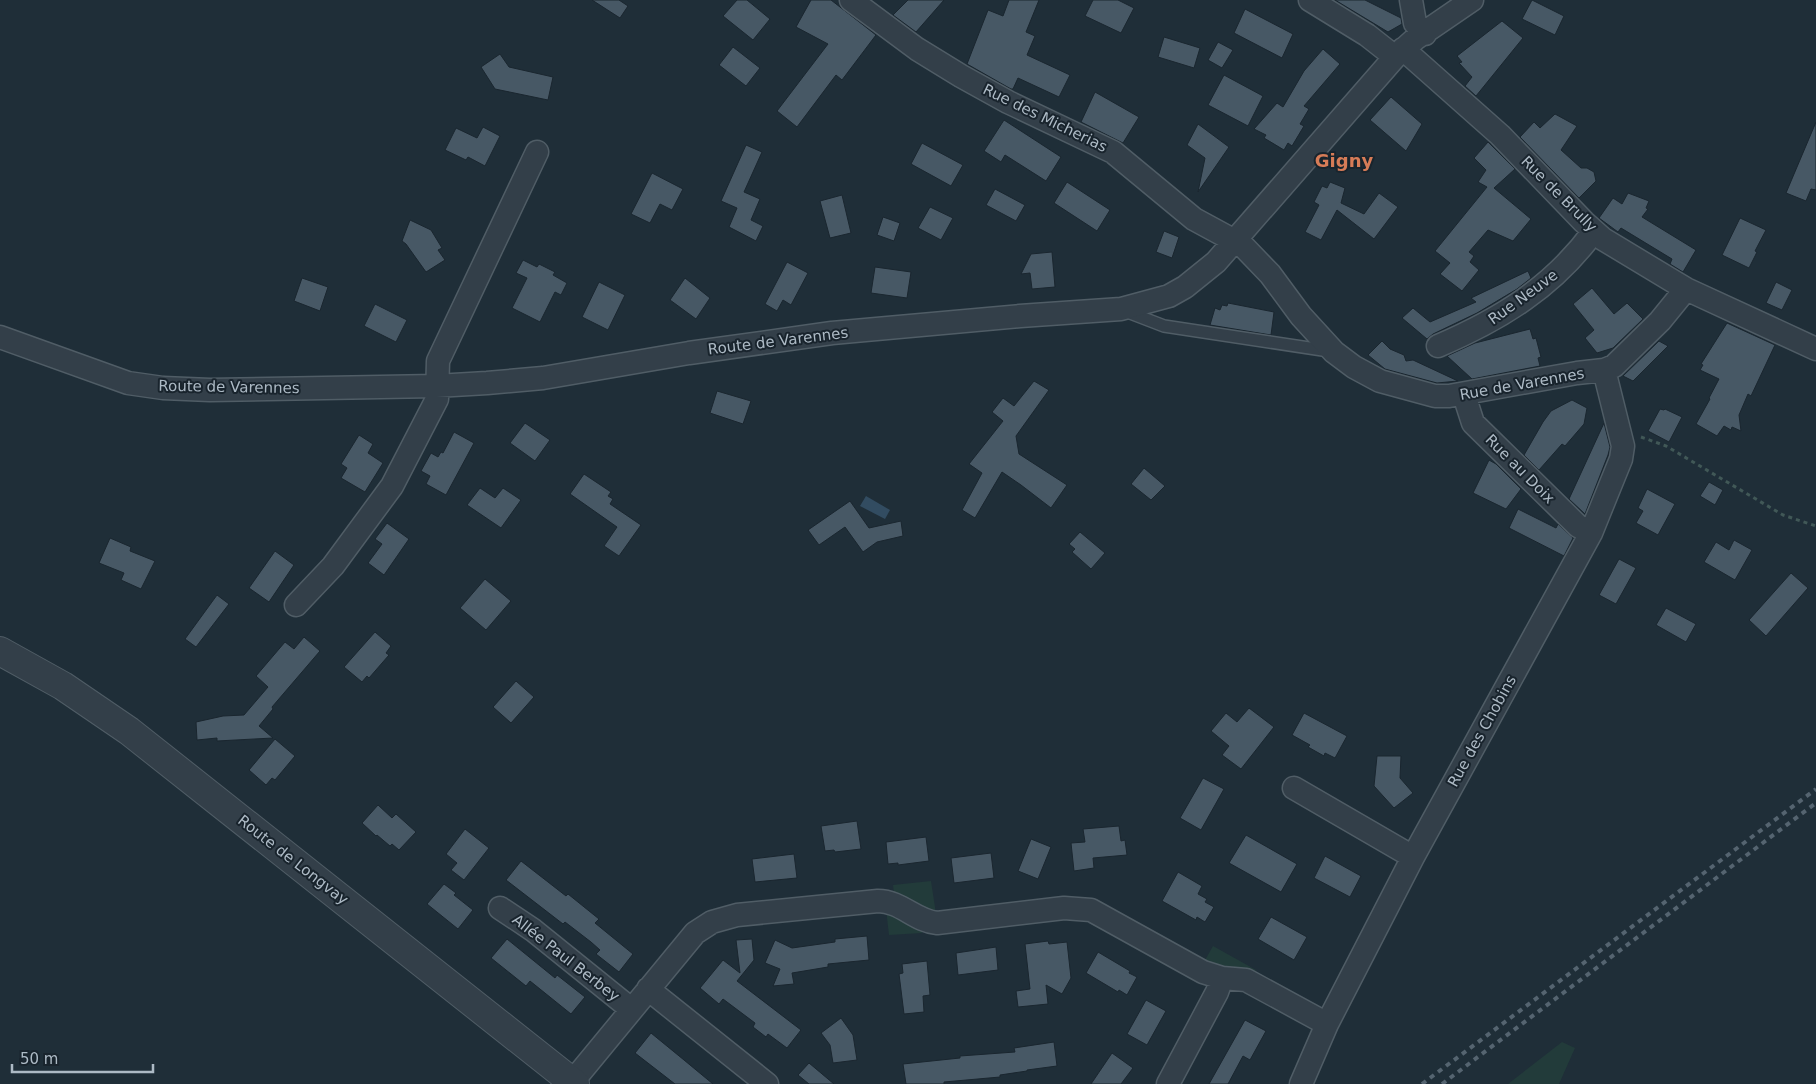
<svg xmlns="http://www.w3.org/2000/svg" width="1816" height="1084" viewBox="0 0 1816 1084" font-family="'DejaVu Sans',sans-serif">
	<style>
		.green { fill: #223b3a }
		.water { fill: #324c61 }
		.building { fill: #475865; stroke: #1a262f }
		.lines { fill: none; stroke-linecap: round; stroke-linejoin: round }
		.service-casing { stroke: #505d66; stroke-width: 14 }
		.minor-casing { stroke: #505d66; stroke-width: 25 }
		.tertiary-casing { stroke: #505d66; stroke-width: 30 }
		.path { stroke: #415857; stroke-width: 3; stroke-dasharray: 4 4; stroke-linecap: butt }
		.service { stroke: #333f49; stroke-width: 11 }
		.minor { stroke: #333f49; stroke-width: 22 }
		.tertiary { stroke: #333f49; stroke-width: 28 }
		.rail { stroke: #556470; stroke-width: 4; stroke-dasharray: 5 5; stroke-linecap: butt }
		.labels { text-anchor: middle; stroke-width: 4; stroke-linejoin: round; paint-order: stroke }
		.street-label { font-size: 15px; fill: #adbac5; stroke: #19242d }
		.quarter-label { font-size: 18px; font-weight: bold; fill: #d77c57; stroke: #19242d }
	</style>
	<rect width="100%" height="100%" fill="#1f2e38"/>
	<!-- green -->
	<path class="green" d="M931,881L936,914L894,893L893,885Z
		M886,909L922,928V933L889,935Z
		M1213,946L1256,970L1253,974L1204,962Z
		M1562,1042L1575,1048L1559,1084H1508Z"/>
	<!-- water -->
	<path class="water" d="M866,496L890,510L885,519L860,506Z"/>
	<!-- building -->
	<path class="building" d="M592,0H619L628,6L620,18Z
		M737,0H747L770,19L753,40L723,16Z
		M811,0H831L876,35L842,80L836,75L797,127L777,111L828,44L796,27Z
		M908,0H944L916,32L893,15Z
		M1009,0H1039L1026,32L1035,36L1027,55L1070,75L1059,97L1018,78L1013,89H1011L967,64L988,10L1003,16Z
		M1093,0H1118L1134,8L1121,33L1085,16Z
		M1335,0H1365L1401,18L1402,24L1388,32Z
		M1532,0L1564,16L1555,35L1522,19Z
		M1245,9L1293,34L1282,58L1234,33Z
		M1502,21L1523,38L1476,96L1465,86L1472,77L1459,63L1462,62L1457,56Z
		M1164,37L1200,48L1194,68L1158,57Z
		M1218,42L1233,50L1222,68L1208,60Z
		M733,47L760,68L746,86L719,65Z
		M1323,49L1340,64L1304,106L1309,109L1300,124L1304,126L1292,146L1288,143L1284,150L1264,138L1266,135L1254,129L1277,103L1283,107L1304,71Z
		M500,54L509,67L553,77L548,100L495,89L481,67Z
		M1224,75L1263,96L1248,126L1208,105Z
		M1095,92L1139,117L1123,143L1081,122Z
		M1391,97L1422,124L1406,151L1370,120Z
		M1555,114L1577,126L1561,150L1581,168H1587L1594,172L1596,181L1579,198L1520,137L1534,122L1540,128Z
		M1004,120L1061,157L1046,181L1005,155L1001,162L984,151Z
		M1816,122V190L1811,189L1806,201L1786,193Z
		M1198,124L1229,147L1198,192L1205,158L1187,145Z
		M483,127L500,136L485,166L468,157L466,160L445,150L456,128L477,138Z
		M1488,142L1515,169L1494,188L1531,219L1513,241L1488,230L1469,252L1474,256L1470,262L1479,270L1462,291L1440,274L1450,263L1435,251L1487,187L1478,182L1486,170L1474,158Z
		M922,143L963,165L951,186L911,164Z
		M746,145L762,152L744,192L760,199L751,220L763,226L756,241L729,227L737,208L721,201Z
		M652,173L683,189L672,210L660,204L650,223L631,214Z
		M1067,182L1110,210L1097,231L1054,203Z
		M1330,182L1345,188L1341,203L1364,214L1379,193L1398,207L1374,239L1337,210L1321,240L1305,232L1319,205L1314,202L1322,186L1327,188Z
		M995,189L1025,205L1016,221L986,205Z
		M1628,193L1649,201L1646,208L1648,209L1642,217L1696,250L1683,272L1670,264L1672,259L1621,228L1618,232L1599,218L1613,198L1622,204Z
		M842,195L851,233L830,238L820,201Z
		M930,207L953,218L941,240L918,228Z
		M883,217L900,223L894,241L877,235Z
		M1740,218L1766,230L1755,251L1757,252L1749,268L1722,255Z
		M410,220L431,230L442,248L438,250L445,260L426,272L406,244L402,241Z
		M1164,231L1179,237L1172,258L1156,252Z
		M1052,252L1055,287L1032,289L1030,273L1021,274L1031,254Z
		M523,260L537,267L539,264L555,272L553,275L567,283L561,295L555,292L540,322L512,308L527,278L516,273Z
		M787,262L808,273L791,305L783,300L777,311L765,304Z
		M875,267L911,272L907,298L871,293Z
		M1528,271L1531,278L1517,289L1477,313L1433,334L1427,339L1402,318L1413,308L1430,322L1476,302L1471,298Z
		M302,278L328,287L320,311L294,301Z
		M685,278L710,298L696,319L670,300Z
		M599,282L625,295L608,330L582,317Z
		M1776,282L1792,290L1782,310L1766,303Z
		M1592,288L1614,314L1627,303L1643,319L1613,348L1597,353L1585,338L1594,330L1573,304Z
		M1228,303L1274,312L1271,335L1210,325L1215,308L1220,310L1222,305L1227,306Z
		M375,304L407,320L396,342L364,326Z
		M1727,323L1775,345L1751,396L1748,394L1739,415L1741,431L1732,427L1731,430L1724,426L1717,436L1696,424L1710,399L1709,398L1719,379L1700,370L1703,365L1701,364Z
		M1530,329L1533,339L1536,338L1541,357L1538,358L1540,366L1472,379L1447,356L1475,343Z
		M1382,341L1390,349L1404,355L1406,361L1413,360L1458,381L1437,383L1385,369L1368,355Z
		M1659,341L1668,346L1633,381L1623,376Z
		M1034,381L1049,390L1016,436L1019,454L1067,485L1051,508L1021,485L1002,472L975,518L962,510L982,473L969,464L1003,421L992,412L1003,398L1014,406Z
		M717,391L751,401L743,424L710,413Z
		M1572,400L1587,408L1584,424L1565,446L1562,444L1539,470L1524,455L1543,422L1551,411Z
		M1660,409L1664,410L1665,409L1682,417L1669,442L1648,431Z
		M525,423L550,440L535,461L510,443Z
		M1604,423L1610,447L1608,455L1585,514L1569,499Z
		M454,432L474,443L446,495L426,484L430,476L421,471L431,453L438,457L441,452L443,453Z
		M359,435L373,444L368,453L383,463L365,492L341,478L347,468L341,464Z
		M1489,460L1496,464L1521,489L1506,509L1473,493Z
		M1144,468L1165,486L1151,500L1131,484Z
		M584,474L611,492L608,496L613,499L610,504L641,525L619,556L604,546L617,527L570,494Z
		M1709,482L1723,490L1715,505L1700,496Z
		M480,488L495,498L503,488L521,500L501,528L467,505Z
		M1647,489L1675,504L1658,535L1636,523L1643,511L1638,508Z
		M850,501L869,528L901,521L903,536L877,542L863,552L845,527L819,545L808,530Z
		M1518,509L1556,528L1558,524L1573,538L1564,556L1509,528Z
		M387,523L409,539L384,575L368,563L382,544L375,539Z
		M1080,532L1105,553L1091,569L1072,552L1075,549L1069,544Z
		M110,538L131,547L130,551L155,561L141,589L121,580L124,573L99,563Z
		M1734,540L1752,550L1735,580L1704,562L1716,542L1729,550Z
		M275,551L294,565L269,602L249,588Z
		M1619,559L1636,568L1616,604L1599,595Z
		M1791,573L1808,588L1766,636L1749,620Z
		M485,579L511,601L486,630L460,608Z
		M217,595L229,604L196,647L185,639Z
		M1666,608L1696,624L1686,642L1656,625Z
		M375,632L391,646L386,653L389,655L369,678L367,676L362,682L344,667Z
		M304,637L320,651L272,707L273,709L259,726L273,738L217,741V738L197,740L196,722L223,716L244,715L268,687L256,676L285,642L294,649Z
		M516,681L534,697L511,723L493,707Z
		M1249,708L1274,727L1241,769L1222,755L1229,746L1211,731L1226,713L1237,722Z
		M1304,713L1347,736L1335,758L1325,753L1324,756L1308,747L1310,745L1292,735Z
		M275,739L295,756L275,780L272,778L266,785L249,770Z
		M1377,756H1401L1400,778L1413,793L1394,808L1374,786Z
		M1203,778L1224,789L1201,830L1180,818Z
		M378,805L392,818L396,814L416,832L399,850L392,844L390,846L377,835L376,836L362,823Z
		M857,821L861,849L835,852L834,850L825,851L821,826Z
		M1119,826L1121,841L1125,840L1127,855L1093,858L1094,868L1074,871L1071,843L1085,842L1083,829Z
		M465,829L489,848L464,880L451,870L457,863L446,854Z
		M1246,835L1297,864L1281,892L1229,863Z
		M926,837L929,861L898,865V863L888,864L886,842Z
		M1031,839L1051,847L1038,879L1018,871Z
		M991,853L994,878L954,883L951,858Z
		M794,854L797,878L755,882L752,859Z
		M1325,856L1361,876L1350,897L1314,878Z
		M521,861L566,896L568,894L599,919L595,923L633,954L619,972L596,954L600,950L591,942L565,922L563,924L506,880Z
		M1178,872L1202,886L1198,894L1207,899L1205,902L1214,907L1205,922L1197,917L1196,920L1162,901Z
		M444,884L456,893L454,895L473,910L458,929L427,904Z
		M1271,917L1307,937L1294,960L1258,939Z
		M867,936L869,960L828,964V967L792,973L794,984L773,986L780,969L765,963L775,940L792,948L835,942V939Z
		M507,939L555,978L557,975L585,997L571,1014L530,981L526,986L491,958Z
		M752,939L754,960L737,981L801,1030L787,1048L768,1034L766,1037L753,1027L755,1023L723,999L719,1004L700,988L723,960L740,973L736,940Z
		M1048,941L1049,944L1067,942L1071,978L1062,994L1046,985L1048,1004L1018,1007L1016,991L1030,989L1025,944Z
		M996,947L998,970L958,975L956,953Z
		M1098,952L1130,971L1129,973L1137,977L1127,995L1119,990L1118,992L1086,973Z
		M927,961L930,995L923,996L924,1012L904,1014L899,974L903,973L902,964Z
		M1146,1000L1166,1011L1147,1045L1127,1034Z
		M841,1018L853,1035L857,1060L833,1063L830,1045L821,1033Z
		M1245,1020L1266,1031L1250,1060L1243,1056L1228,1084H1209Z
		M651,1033L684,1060L713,1084H675L635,1053Z
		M1054,1042L1057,1066L1027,1070V1071L1000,1075V1077L944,1082V1084H906L903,1064L960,1058V1056L1015,1052L1014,1048Z
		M1112,1053L1133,1068L1121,1084H1091Z
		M809,1063L834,1084H809L798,1075Z"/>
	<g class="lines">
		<!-- service casing -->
		<g class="service-casing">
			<path id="service" d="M1125,311L1164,326L1329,351"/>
		</g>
		<!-- minor casing -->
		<g class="minor-casing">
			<path id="minor" d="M851,0L917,49L961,76L1008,102L1113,152L1194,219L1242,245L1270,274L1301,316L1334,352L1354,367L1380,381L1435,396H1449L1577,373L1604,370L1614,366L1660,321L1686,289
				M1310,0L1367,35L1395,57
				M1411,0L1415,23L1425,34
				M1403,49L1500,135L1584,222L1603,239L1686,289L1816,349
				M0,337L128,383L163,388L210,390L436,386L487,383L543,378L689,353L832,333L1020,316L1121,309L1169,296L1185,287L1216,262L1395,57L1415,39L1472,0
				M1438,346C1501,319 1553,287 1594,231
				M1464,395L1473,423L1578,526L1591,533
				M296,605L333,566L392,486L437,399L438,361L537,152
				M1294,788L1413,857
				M500,908L533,930L631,1009
				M648,989L767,1084
				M563,1084L578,1075L695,933L712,922L737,915L878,901C901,901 915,921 937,923L1064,908L1091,910L1203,972L1222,978L1246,980L1327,1024
				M1168,1084L1217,992L1222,978
				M1301,1084L1327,1024L1413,857L1591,533L1621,459L1623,446L1604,370"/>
		</g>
		<!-- tertiary casing -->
		<g class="tertiary-casing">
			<path id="tertiary" d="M0,651L63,686L129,731L575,1084"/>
		</g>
		<!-- path -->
		<path class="path" d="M1641,437L1666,446L1783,515L1816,526"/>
		<!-- service -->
		<use href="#service" class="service"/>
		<!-- minor -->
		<use href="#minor" class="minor"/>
		<!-- tertiary -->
		<use href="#tertiary" class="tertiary"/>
		<!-- rail -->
		<path class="rail" d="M1422,1084L1816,789
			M1442,1084L1816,803"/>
	</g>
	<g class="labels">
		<!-- street labels -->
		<g class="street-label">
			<text transform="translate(1045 118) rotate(26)" y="5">Rue des Micherias</text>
			<text transform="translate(1559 194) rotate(45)" y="5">Rue de Brully</text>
			<text transform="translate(1523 297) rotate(-36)" y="5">Rue Neuve</text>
			<text transform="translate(778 341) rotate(-7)" y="5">Route de Varennes</text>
			<text transform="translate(1522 384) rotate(-10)" y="5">Rue de Varennes</text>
			<text transform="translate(229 387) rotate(1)" y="5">Route de Varennes</text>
			<text transform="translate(1520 469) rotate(45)" y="5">Rue au Doix</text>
			<text transform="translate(1482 731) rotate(-61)" y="5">Rue des Chobins</text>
			<text transform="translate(293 860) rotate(38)" y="5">Route de Longvay</text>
			<text transform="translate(566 958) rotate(38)" y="5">Allée Paul Berbey</text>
		</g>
		<!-- quarter labels -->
		<g class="quarter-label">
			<text x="1344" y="167">Gigny</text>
		</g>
	</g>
	<!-- scale -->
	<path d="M12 1064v8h141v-8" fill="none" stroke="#adbac5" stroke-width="2.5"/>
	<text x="20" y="1064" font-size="15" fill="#adbac5" stroke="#19242d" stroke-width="4" paint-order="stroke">50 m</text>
</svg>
